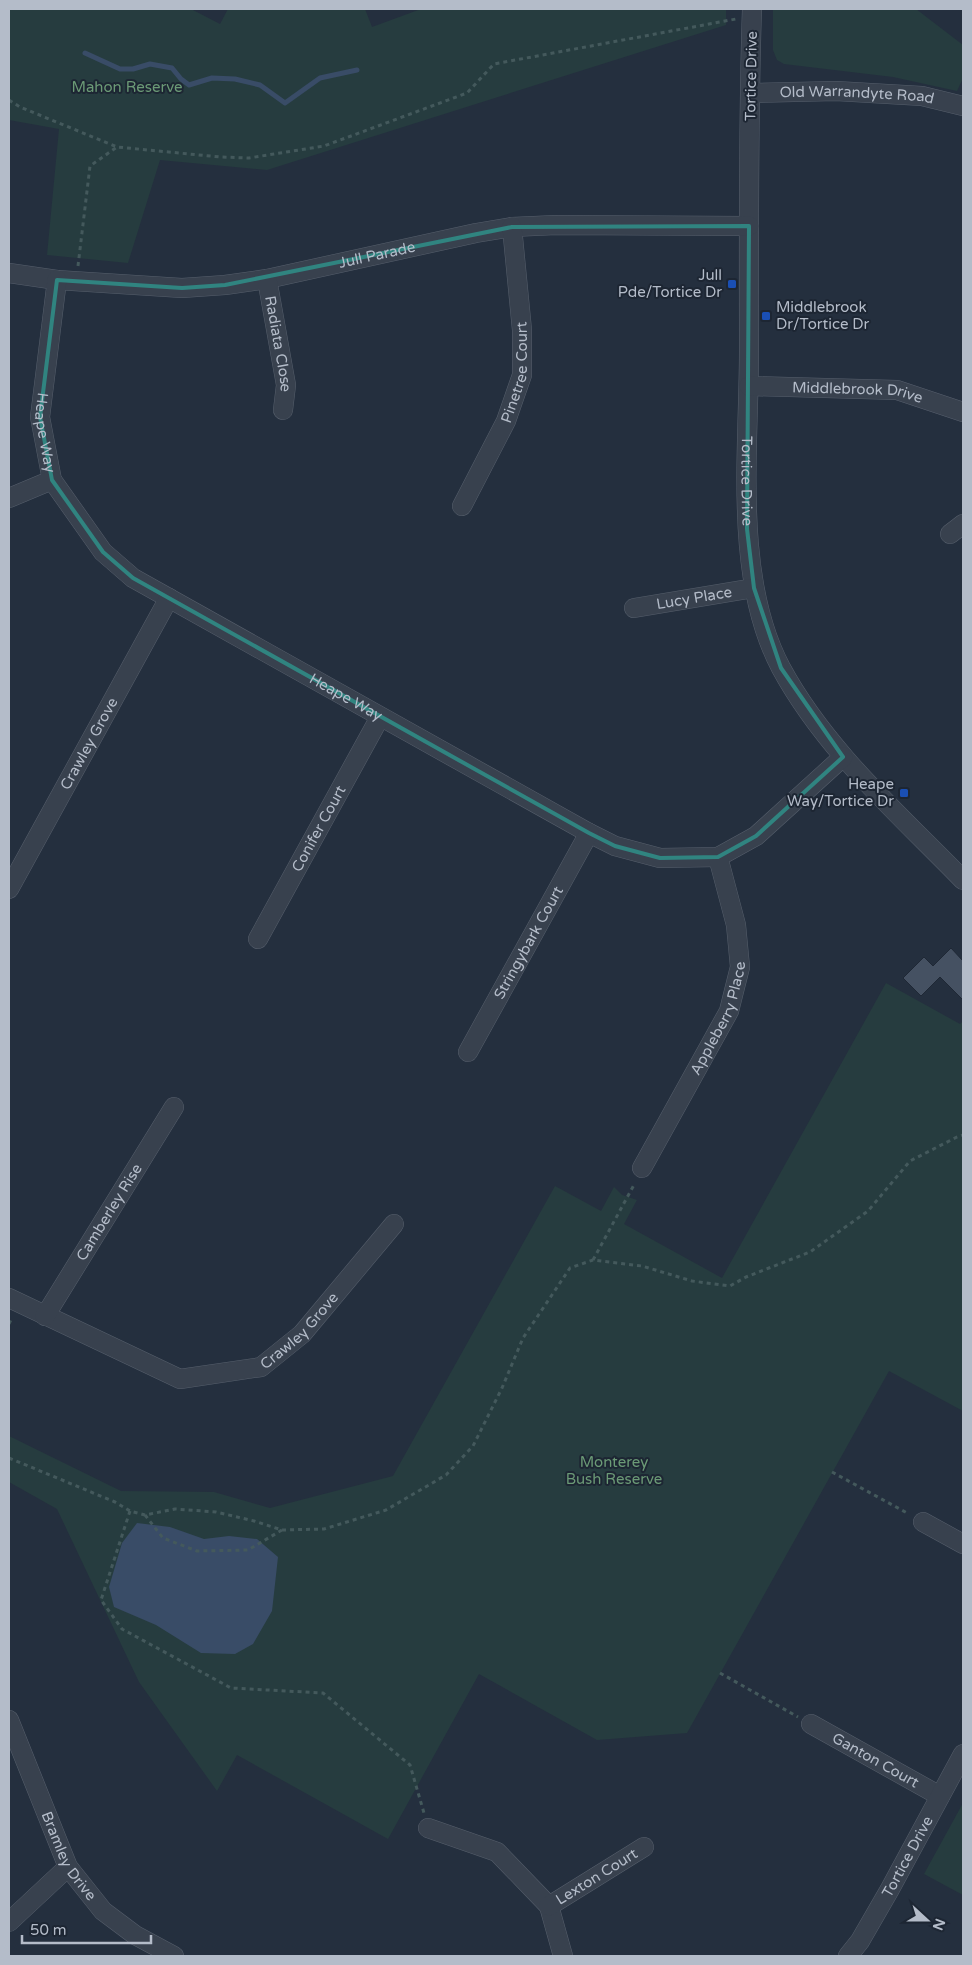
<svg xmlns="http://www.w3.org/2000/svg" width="972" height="1965" viewBox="0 0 972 1965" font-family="'Varela Round',sans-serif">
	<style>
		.green { fill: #263c3f }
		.water { fill: #394c67 }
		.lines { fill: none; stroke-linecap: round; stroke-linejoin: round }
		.stream { stroke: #394c67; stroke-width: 5 }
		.building { fill: #455162; stroke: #1f2835 }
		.street-casing { stroke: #565f6c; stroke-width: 20 }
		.path { stroke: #44595c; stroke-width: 3; stroke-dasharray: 4 4; stroke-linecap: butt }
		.street { stroke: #38414e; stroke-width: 19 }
		.marked { fill: none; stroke: #308480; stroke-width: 4; stroke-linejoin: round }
		.transit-dot { fill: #1a4fb4; stroke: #1d2633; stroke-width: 2 }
		.labels { text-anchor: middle; stroke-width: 4; stroke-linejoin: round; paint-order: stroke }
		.street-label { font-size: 15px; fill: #b4bcc9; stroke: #1d2633 }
		.park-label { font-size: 15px; fill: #6b9a76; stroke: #1d2633 }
		.poi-label { font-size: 15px; fill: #b4bcc9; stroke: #1d2633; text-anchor: end }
	</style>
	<rect width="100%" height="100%" fill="#242f3e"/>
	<!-- green -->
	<path class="green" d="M9,9H191L220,24L228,9H365L372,27L421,9H726V25L267,170L160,160L128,263L47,255L59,129L9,120Z
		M773,9H916L963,45V78L957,91L893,77L784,64L777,60L773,50Z
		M886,983L960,1024L963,1021V1411L889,1371L687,1733L597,1740L479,1674L388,1839L237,1755L217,1791L139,1682L57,1509L9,1482V1436L121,1491L214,1492L270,1508L393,1476L555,1186L601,1211L614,1187L622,1195L637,1200L624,1224L722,1278Z
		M963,1803V1895L924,1874Z"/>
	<!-- water -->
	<path class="water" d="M137,1523L170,1527L204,1539L229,1536L257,1539L278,1557L272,1611L253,1644L235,1654L201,1653L156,1625L114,1607L109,1587L122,1543Z"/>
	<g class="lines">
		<!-- stream -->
		<path class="stream" d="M85,53L120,69H133L150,64L172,68L181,79L189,85L212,78L235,79L260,85L285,103L320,78L357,70"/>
	</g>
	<!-- building -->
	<path class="building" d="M951,948L963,961V1000L940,977L921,996L903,978L924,957L933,966Z"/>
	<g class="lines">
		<!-- street casing -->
		<g class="street-casing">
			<g id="street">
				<path id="s1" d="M752,9C748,123 749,237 749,351C749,450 733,578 781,668C826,751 899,814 963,880"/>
				<path id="s2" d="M751,93L836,91L922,96L963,106"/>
				<path id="s3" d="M9,273L57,280L182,288L225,285L267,279L476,233L512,227L556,225L749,226"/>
				<path id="s4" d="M267,279L286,385L283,410"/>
				<path id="s5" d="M57,280L40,417L52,480L103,552L133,578L589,833L615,846L660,858L718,857L756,836L843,757"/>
				<path id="s6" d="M749,386L897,390L963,412"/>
				<path d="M9,498L52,480"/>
				<path id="s7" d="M462,506L506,421L522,375V330L512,227"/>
				<path d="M950,534L963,524"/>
				<path id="s8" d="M634,608L754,588"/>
				<path id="s9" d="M9,889L169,598"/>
				<path id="s10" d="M258,939L380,717"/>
				<path id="s11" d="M468,1052L589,833"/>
				<path id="s12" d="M642,1168L729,1011L740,967L736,925L718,857"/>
				<path id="s13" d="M9,1298L180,1379L261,1367L302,1334L394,1224"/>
				<path id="s14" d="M45,1316L174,1107"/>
				<path d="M923,1522L963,1544"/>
				<path id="s15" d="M9,1720L68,1867L103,1911L135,1935L174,1956"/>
				<path id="s16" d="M811,1724L940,1796"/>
				<path d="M428,1828L497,1852L549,1906L563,1956"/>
				<path id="s17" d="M549,1906L644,1847"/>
				<path d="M9,1922L68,1867"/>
				<path id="s18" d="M848,1956L860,1941L890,1889L963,1754"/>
			</g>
		</g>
		<!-- path -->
		<path class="path" d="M9,100L20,107L117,147L220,157L249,158L324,146L467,93L494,64L736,19
			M78,266L90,166L117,147
			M593,1260L635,1183
			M9,1324L12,1317
			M9,1458L115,1502L130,1511L145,1515L175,1509L216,1512L254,1521L282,1530L324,1529L386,1510L446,1475L473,1446L502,1388L523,1338L570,1268L593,1260L642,1266L692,1281L730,1286L746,1277L810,1252L868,1211L910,1161L957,1137L963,1135
			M832,1472L909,1514
			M130,1511L101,1600L122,1629L231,1688L323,1693L410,1765L424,1813
			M145,1515L163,1538L197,1551L248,1550L282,1530
			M720,1673L798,1717"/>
		<!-- street -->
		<use href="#street" class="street"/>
	</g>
	<!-- marked area -->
	<path class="marked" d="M749,226L747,529L754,588L781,668L843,757L756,836L718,857L660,858L615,846L589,833L133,578L103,552L52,480L40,417L57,280L182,288L225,285L512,227Z"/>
	<!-- markers -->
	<g class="transit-dot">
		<rect x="727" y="279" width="10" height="10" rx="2.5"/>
		<rect x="761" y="311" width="10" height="10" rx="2.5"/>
		<rect x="899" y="788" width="10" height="10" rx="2.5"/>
	</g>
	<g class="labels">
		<!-- street labels -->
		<g class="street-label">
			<text transform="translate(751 76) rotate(-89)" y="5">Tortice Drive</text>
			<text dy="5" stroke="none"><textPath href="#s2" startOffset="106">Old Warrandyte Road</textPath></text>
			<text dy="5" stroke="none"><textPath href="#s3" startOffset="372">Jull Parade</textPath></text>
			<text dy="5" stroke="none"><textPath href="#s4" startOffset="66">Radiata Close</textPath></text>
			<text dy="5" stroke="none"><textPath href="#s7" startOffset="146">Pinetree Court</textPath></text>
			<text dy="5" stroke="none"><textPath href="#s6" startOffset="109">Middlebrook Drive</textPath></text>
			<text dy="5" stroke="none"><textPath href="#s5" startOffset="154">Heape Way</textPath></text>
			<text dy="5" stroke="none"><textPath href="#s1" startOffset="472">Tortice Drive</textPath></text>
			<text dy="5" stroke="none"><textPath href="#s8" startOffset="61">Lucy Place</textPath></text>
			<text dy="5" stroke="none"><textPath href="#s5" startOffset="574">Heape Way</textPath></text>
			<text dy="5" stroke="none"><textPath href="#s9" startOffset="166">Crawley Grove</textPath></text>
			<text dy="5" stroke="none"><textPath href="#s10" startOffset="126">Conifer Court</textPath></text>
			<text dy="5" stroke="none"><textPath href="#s11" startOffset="125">Stringybark Court</textPath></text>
			<text dy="5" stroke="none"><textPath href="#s12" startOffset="169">Appleberry Place</textPath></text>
			<text dy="5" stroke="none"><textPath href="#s14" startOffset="122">Camberley Rise</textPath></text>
			<text dy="5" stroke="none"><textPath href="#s13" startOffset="324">Crawley Grove</textPath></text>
			<text dy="5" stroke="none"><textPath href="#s16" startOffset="74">Ganton Court</textPath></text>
			<text dy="5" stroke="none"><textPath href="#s15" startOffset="149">Bramley Drive</textPath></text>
			<text dy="5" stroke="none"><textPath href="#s18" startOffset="116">Tortice Drive</textPath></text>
			<text dy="5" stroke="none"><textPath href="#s17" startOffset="56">Lexton Court</textPath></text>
		</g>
		<!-- park labels -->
		<g class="park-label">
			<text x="127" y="92">Mahon Reserve</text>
			<text x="614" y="1467">Monterey<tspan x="614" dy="17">Bush Reserve</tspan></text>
		</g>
		<!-- poi labels -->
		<g class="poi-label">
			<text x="722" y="280">Jull<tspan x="722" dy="17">Pde/Tortice Dr</tspan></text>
			<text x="776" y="312" text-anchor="start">Middlebrook<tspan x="776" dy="17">Dr/Tortice Dr</tspan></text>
			<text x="894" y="789">Heape<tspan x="894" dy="17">Way/Tortice Dr</tspan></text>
		</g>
	</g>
	<!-- border -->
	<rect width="972" height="1965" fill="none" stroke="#b4bcc9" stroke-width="20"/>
	<!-- north arrow -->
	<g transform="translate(927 1920) rotate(111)" stroke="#1d2633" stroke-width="4" paint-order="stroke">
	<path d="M0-4L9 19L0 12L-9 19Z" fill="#b4bcc9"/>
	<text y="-8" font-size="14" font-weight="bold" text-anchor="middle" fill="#b4bcc9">N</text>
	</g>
	<!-- scale -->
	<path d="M22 1935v8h129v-8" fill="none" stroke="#b4bcc9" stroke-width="2.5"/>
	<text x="30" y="1935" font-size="15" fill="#b4bcc9" stroke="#1d2633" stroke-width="4" paint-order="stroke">50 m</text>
</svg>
